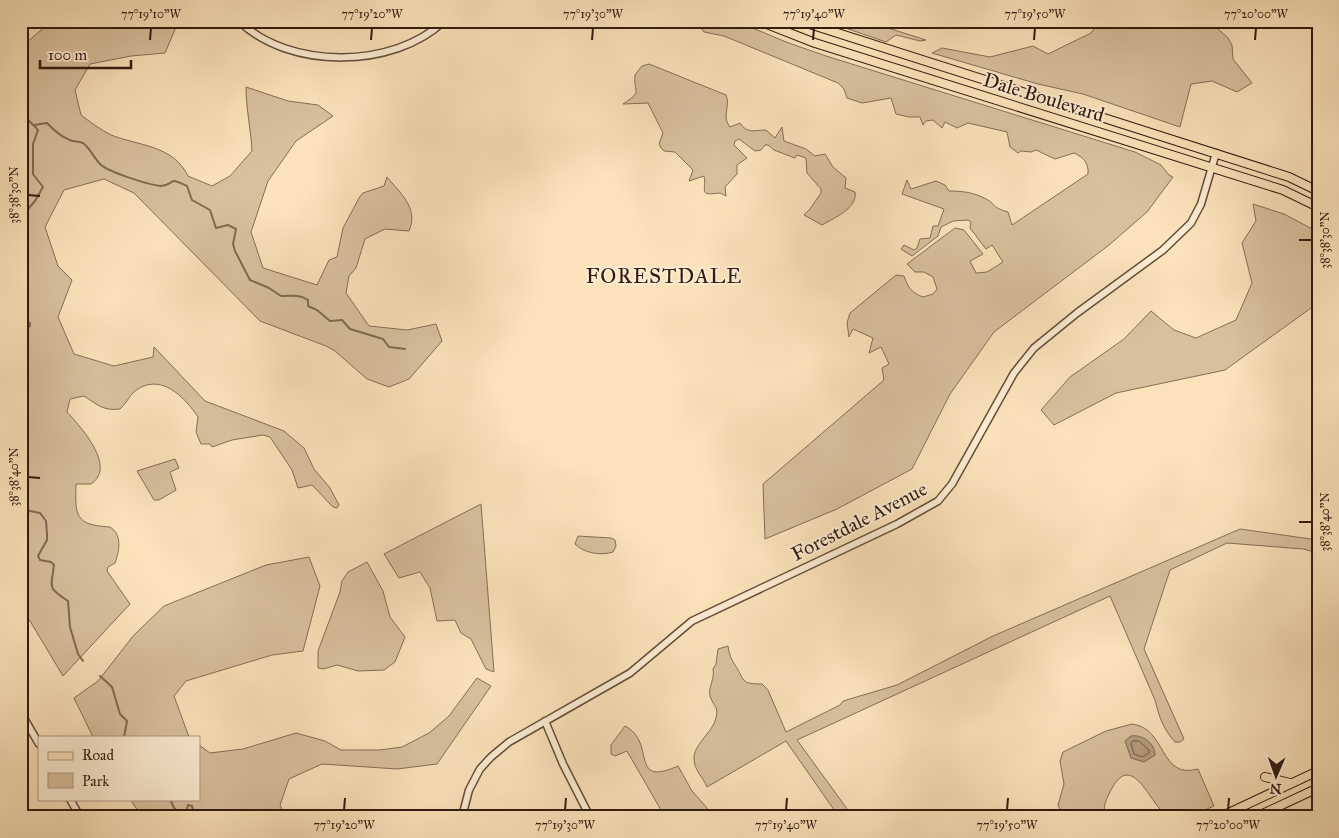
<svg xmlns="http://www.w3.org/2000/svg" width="1339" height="838" viewBox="0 0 1339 838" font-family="'IM FELL Great Primer',serif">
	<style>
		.green { fill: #d8c09d; stroke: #846e56 }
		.water { fill: #b69e80; stroke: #806a53 }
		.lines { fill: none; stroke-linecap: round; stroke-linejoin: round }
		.shore { stroke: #735c48; stroke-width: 1 }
		.stream { stroke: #806a53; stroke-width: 2 }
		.tertiary-casing { stroke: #634d3a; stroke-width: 9 }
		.primary-casing { stroke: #301b10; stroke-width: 10 }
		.tertiary { stroke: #fcecd2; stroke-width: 6 }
		.primary { stroke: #fbe2ba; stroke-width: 8 }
		.ticks { fill: none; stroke: #301b10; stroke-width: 2 }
		.labels { text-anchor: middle; stroke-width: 4; stroke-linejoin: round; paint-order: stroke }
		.street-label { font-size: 20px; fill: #301b10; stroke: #fcecd2 }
		.neighbourhood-label { font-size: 21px; letter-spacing: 1px; fill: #301b10; stroke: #fcecd2 }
		.neatline { fill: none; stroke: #301b10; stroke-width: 2 }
		.ticks-label { font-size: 12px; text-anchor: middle; fill: #301b10 }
	</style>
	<rect width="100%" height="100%" fill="#fbe2ba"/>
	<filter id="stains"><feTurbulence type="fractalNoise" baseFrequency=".004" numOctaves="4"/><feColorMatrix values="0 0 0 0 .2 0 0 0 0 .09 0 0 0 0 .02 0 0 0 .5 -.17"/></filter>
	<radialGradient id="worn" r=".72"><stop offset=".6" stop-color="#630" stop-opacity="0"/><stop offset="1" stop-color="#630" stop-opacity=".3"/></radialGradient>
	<!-- green -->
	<path class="green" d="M52,21H174L177,25L165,53L131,56L90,64L75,90L81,115C90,122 101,130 111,135C139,146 173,145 188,176L212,186L230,176L252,151C251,130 246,109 246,87L288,101L318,105L333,116L296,141L268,181L251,232L263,268L317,285L329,260L337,257L343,228L359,198L363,193L384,186L387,177C400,193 419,208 409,231L385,229L365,239L356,268L349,276L346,293L369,326L407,330L436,324L442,341L409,379L389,387L367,379L335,351L326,346L260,321L134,193L104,179L64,190L45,227L58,266L72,280L58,317L74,354L114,366L153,357L154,347L205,401L284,431L304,448L314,469L330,488L339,505L337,508L333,507L312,485L298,488L292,470L270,437L263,435L232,440L212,447L210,444H201L196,432L198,417C184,396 160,372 135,391C129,396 126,404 120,409C103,411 98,405 84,396L70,399L67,412C81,427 117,467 91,484H76C75,516 75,525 110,527C123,535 119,552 115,563L108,567L107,571L130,604L63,676L21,606V47Z
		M696,21H736L786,42L826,56L1135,152L1161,165L1169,175L1173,177L1147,212L1109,245L994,332L950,394L912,469L837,509L765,539L763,484L884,380L882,368L889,364L881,347L869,353L873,338L853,329L849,337L847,323L850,313L896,275L904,276C908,288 912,293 923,297L933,294L937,289L933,277L924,272H915L907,264L955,228L964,230L983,254L970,261L976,273L987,272L1003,262L992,245L986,249L970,228L971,222L968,220L953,221L941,227L938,236L912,256L901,249L904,245L914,250L917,248L920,239L930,238L933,226H938L944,209L902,194L907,180L911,189L936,181L945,185L949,191C961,191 972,192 984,198C996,203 990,207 1008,212L1012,225L1088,174C1089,163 1083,157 1074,153L1055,159L1036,150L1031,152L1021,151L1018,153L1010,147L1007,132L968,123L957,128L945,122L942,128L933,120L926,121L923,125L920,117H909L896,114L891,98L862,103L847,98L844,89L838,83L724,36L704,32Z
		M825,21H866L926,40L920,41L896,35L886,42Z
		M1100,21H1209L1228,38L1232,45L1233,59L1252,83L1237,92L1212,81L1191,84L1180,127L1083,94L1038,84L932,53L942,48L990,57L1033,46L1048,54L1091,33Z
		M649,64L726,95C731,106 721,116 730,127L740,123C747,134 755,130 766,130L775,138L782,127L784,141L806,149L815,156L825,154L833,167L846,178L845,188L855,192C858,208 834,218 822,225L804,215L810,209L821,193V189L807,173L806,158L797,155L795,158L774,150L768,145H765L761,150L755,151L739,139L735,141L734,145L747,158L737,165V174L725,187L726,196L720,193C697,196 707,191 704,176L689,181L693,170L675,152L664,151L661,148L659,144L663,133L648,103L623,104C644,90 633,94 635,75L642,66Z
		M1253,204L1284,214L1318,232V303L1225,370L1116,393L1054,425L1041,410L1070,377L1124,339L1151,311L1174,330L1196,338L1236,320L1252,283L1242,243L1256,221Z
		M175,459L179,468L170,472L176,490L159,500H154L137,471Z
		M481,504L494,672L486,669L471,639L461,633L455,620L437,621L430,588L420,572L399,578L384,554Z
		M1240,529L1318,540V553L1303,549L1227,543L1170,570L1144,649L1184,739L1180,742H1175C1163,729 1159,716 1155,700L1110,596L797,740L853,817H839L786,741L707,787C703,777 694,770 694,759C693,746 711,733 715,721C720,707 714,708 710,696C708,687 715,679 713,669L716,664L718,649L728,646C729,654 731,659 735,665C745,680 740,684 762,684L768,690L786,732L840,705L843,701L897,685L993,636Z
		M578,536L611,538L615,540L616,546L613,552C600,556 584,553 575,544Z
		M309,557L320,586L303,651L272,655L186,681L174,696L189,737H93L74,698L98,681L134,635L164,606L266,565Z
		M367,562L383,591L390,617L405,637L395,662L384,670L358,671L337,665L323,669L318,668V651L340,592L342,581L348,572Z
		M477,678L491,686L437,764L397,769L322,764L289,779L280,805L286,817H142L130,799H199V745L210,753L243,749L296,733L325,741L341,750H380L402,747L429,733L449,716Z
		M1132,724C1167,728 1159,780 1198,769L1214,806C1200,812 1186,820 1170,817C1152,813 1133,742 1109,794C1105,802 1103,808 1105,817H1063L1058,805L1064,784L1060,761L1063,752L1106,731Z
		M625,726C657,742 628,788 678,766L692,791L707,808L710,817H665L627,751L615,756L611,754V745Z"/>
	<!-- water -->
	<path class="water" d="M1131,736C1142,734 1155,743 1155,755L1144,762L1131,758L1125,741Z"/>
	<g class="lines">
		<!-- shore -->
		<path class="shore" d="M1133,741H1139L1149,750V753L1142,757L1134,754L1131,744Z"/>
		<!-- stream -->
		<path class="stream" d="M21,83C23,95 21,110 29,121C32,124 35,126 38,130L33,144V174L43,187L35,201L21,217
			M34,125L47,123C53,129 59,136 68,139C72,142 78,141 83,143C90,148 94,158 100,164C108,172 149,185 161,186C177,184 167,176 187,186L192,200L210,210L216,228L228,225L236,229L233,244L235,251L250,280L269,288L281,296C291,296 299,294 308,300V306L317,310L330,321L342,320L350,329L383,339L389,347L405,349
			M21,321L30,323V326L21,333
			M21,499L25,510L40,513L46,521L47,534V540L38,556L40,560L51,562L54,565C51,589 47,587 68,601L70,627L78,654L83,661
			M100,676L112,687L120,714L127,721L124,737
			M170,799L174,808L182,814L186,813L188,805L192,806L195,817
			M205,817L204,812L208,810L217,817"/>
		<!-- tertiary casing -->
		<g class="tertiary-casing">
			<path id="tertiary" d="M239,21C289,70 394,69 444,21
				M21,713L39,744
				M545,721L563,764L590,817
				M70,799L80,817
				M462,817L469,790L480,769L491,757L509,742L630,673L692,621L897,524L938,501L952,484L1014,373L1034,348L1077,313L1163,250L1191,223L1201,204L1216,153"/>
		</g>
		<!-- primary casing -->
		<g class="primary-casing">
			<path id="primary" d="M759,21L815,43L1283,190L1318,207
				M800,21L1289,177L1318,191
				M1265,777L1290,783
				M1220,817L1318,771
				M1256,817L1318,788"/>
		</g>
		<!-- tertiary -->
		<use href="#tertiary" class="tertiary"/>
		<!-- primary -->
		<use href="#primary" class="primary"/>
	</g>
	<!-- ticks -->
	<path class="ticks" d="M150,40L151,28M371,40L372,28M592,40L593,28M813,40L814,28M1034,40L1035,28M1255,40L1256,28M28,195L40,196M1299,240H1312M28,477L40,478M1299,522H1312M344,810L345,798M565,810L566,798M786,810L787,798M1007,810L1008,798M1228,810L1229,798"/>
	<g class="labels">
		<!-- street labels -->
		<g class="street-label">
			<text transform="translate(1044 97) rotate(17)" y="7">Dale Boulevard</text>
			<text transform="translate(859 521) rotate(-27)" y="7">Forestdale Avenue</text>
		</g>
		<!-- neighbourhood labels -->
		<g class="neighbourhood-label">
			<text x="664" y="283">FORESTDALE</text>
		</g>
	</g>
	<!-- margin -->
	<rect width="1339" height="838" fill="none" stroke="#fbe2ba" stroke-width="55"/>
	<!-- legend -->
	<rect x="38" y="736" width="162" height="65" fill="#fcecd2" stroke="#aa9884"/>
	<rect x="48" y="752" width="25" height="8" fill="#fbe2ba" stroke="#aa9884"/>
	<text x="82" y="760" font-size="15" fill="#301b10">Road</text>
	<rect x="48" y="773" width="25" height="15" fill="#d8c09d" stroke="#aa9884"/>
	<text x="82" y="786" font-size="15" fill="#301b10">Park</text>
	<!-- north arrow -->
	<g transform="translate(1276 776) rotate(182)" stroke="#fcecd2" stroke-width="4" paint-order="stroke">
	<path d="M0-4L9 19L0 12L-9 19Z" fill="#301b10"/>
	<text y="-8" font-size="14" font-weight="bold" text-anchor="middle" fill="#301b10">N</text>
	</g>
	<!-- scale -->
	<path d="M40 60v8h91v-8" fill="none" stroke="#301b10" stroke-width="2.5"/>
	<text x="48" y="60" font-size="15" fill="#301b10" stroke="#fcecd2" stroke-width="4" paint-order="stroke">100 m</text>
	<rect x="28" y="28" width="1284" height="782" class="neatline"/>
	<g class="ticks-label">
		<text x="151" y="18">77°19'10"W</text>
		<text x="372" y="18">77°19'20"W</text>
		<text x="593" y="18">77°19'30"W</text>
		<text x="814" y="18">77°19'40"W</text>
		<text x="1035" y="18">77°19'50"W</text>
		<text x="1256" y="18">77°20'00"W</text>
		<text transform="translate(14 195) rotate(-90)" y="4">38°38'30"N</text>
		<text transform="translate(1325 240) rotate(-90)" y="4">38°38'30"N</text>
		<text transform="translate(14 477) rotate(-90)" y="4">38°38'40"N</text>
		<text transform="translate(1325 522) rotate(-90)" y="4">38°38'40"N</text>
		<text x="344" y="829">77°19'20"W</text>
		<text x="565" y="829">77°19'30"W</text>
		<text x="786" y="829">77°19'40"W</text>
		<text x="1007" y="829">77°19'50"W</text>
		<text x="1228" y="829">77°20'00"W</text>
	</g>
	<rect width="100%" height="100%" filter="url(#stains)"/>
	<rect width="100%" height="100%" fill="url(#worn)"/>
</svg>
